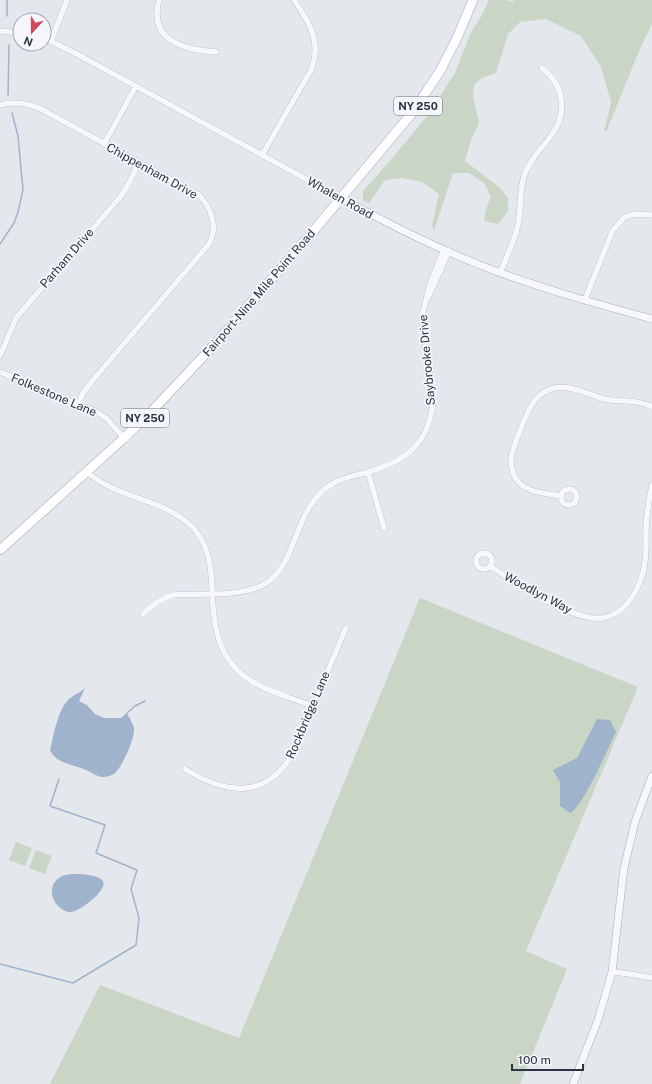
<svg xmlns="http://www.w3.org/2000/svg" width="652" height="1084" viewBox="0 0 652 1084" font-family="'Public Sans',sans-serif">
	<style>
		.green { fill: #c9d6c5 }
		.water { fill: #9fb4cc }
		.lines { fill: none; stroke-linecap: round; stroke-linejoin: round }
		.stream { stroke: #9fb4cc; stroke-width: 1.5 }
		.minor-casing { stroke: #a9aeb7; stroke-width: 6 }
		.tertiary-casing { stroke: #a9aeb7; stroke-width: 8 }
		.primary-casing { stroke: #a3abb8; stroke-width: 10 }
		.minor { stroke: #f7f8fa; stroke-width: 5.5 }
		.tertiary { stroke: #f7f8fa; stroke-width: 7 }
		.primary { stroke: #fff; stroke-width: 9 }
		.labels { text-anchor: middle; stroke-width: 3.5; stroke-linejoin: round; paint-order: stroke }
		.shield { fill: #f4f6f9; stroke: #676e7b; stroke-width: 1 }
		.shield-label { font-size: 11px; font-weight: bold; fill: #2b3445 }
		.street-label { font-size: 12px; fill: #2b3445; stroke: #f4f6f9 }
	</style>
	<rect width="100%" height="100%" fill="#e4e7ec"/>
	<!-- green -->
	<path class="green" d="M489,0H507L512,2L514,0H652V24L639,51L607,130L604,132L611,102L601,67L581,36L546,19L520,22L508,34L496,73L482,78L474,85L473,97L479,123L471,140L465,161L499,187L508,198V211L498,224L484,221L486,209L491,197L484,183L469,173H453L434,231L432,225L439,194L422,182L402,178L385,180L369,203L363,200V191L390,161L427,116L455,73L470,34L482,15Z
		M420,598L638,687L526,951L567,969L520,1084H50L100,985L239,1038Z
		M16,842L32,848L25,866L9,860Z
		M36,850L52,856L45,874L29,868Z"/>
	<!-- water -->
	<path class="water" d="M85,688L79,701L87,705L95,714L104,718H121L127,713C129,718 134,724 134,730C135,738 120,773 112,775C109,776 105,777 103,777C97,777 91,772 86,770C73,764 56,764 50,750C54,735 57,712 68,700C73,695 80,693 85,688Z
		M597,719L610,720L616,732C609,746 582,809 570,813L560,806V782L553,770L577,758Z
		M71,874C79,874 96,874 102,880C110,888 84,907 77,910C74,912 71,912 68,912C47,905 45,876 71,874Z"/>
	<g class="lines">
		<!-- stream -->
		<path class="stream" d="M7,0V16
			M8,95L9,45
			M0,244L14,223L18,212L23,190L18,136L12,113
			M127,713L135,706L145,701
			M0,964L73,983L136,945L139,918L131,889L137,870L96,853L105,825L50,806L59,779"/>
		<!-- minor casing -->
		<g class="minor-casing">
			<path id="minor" d="M159,0C148,41 185,50 216,52
				M0,31L20,33
				M44,38L75,53L341,198
				M51,41L67,0
				M0,105C15,101 27,103 41,109L199,195C212,209 218,227 209,244L93,380L83,393L78,404
				M104,144L136,86
				M262,155L311,70C322,42 310,23 294,0
				M500,273C507,255 517,237 519,218C521,204 520,189 524,176C534,146 567,134 561,98C559,85 552,76 542,68
				M428,298L449,251
				M585,299L613,230L624,218L633,214L652,215
				M0,356L16,318L121,196L128,185L139,163
				M0,372L95,411L106,418L124,438
				M87,472C118,500 167,498 195,530C209,547 211,566 212,587C213,625 217,661 253,682C271,693 293,698 312,706
				M368,472L384,528
				M561 497a8 8 0 1 1 16 0a8 8 0 1 1-16 0Z
				M560,496C545,493 526,493 516,479C513,474 511,467 511,461C511,450 528,408 536,399C540,394 547,390 554,388C570,384 589,395 604,399C620,402 638,399 652,407
				M476 561a8 8 0 1 1 16 0a8 8 0 1 1-16 0Z
				M490,566C514,582 574,622 602,618C625,614 637,593 643,573C647,558 646,543 646,528C647,513 649,499 652,485
				M143,614C152,605 160,599 173,595C202,593 244,598 268,582C296,562 295,512 326,488C339,478 354,476 368,472C407,461 429,443 433,402L422,315L431,281L444,249
				M185,769C225,794 265,800 292,755L346,628
				M612,972L630,974L652,978"/>
		</g>
		<!-- tertiary casing -->
		<g class="tertiary-casing">
			<path id="tertiary" d="M341,198C392,226 445,253 501,273C550,291 601,305 652,319
				M573,1084L598,1020L612,972L624,868L635,822L652,776"/>
		</g>
		<!-- primary casing -->
		<g class="primary-casing">
			<path id="primary" d="M0,550L124,438L152,411L215,344L310,235L413,112L440,71L457,38L473,0"/>
		</g>
		<!-- minor -->
		<use href="#minor" class="minor"/>
		<!-- tertiary -->
		<use href="#tertiary" class="tertiary"/>
		<!-- primary -->
		<use href="#primary" class="primary"/>
	</g>
	<g class="labels">
		<!-- shield labels -->
		<g class="shield">
			<rect x="394" y="97" width="48" height="18" rx="3"/>
			<rect x="121" y="409" width="48" height="18" rx="3"/>
		</g>
		<g class="shield-label">
			<text x="418" y="110">NY 250</text>
			<text x="145" y="422">NY 250</text>
		</g>
		<!-- street labels -->
		<g class="street-label">
			<text transform="translate(152 171) rotate(29)" y="4">Chippenham Drive</text>
			<text transform="translate(340 198) rotate(29)" y="4">Whalen Road</text>
			<text transform="translate(67 258) rotate(-49)" y="4">Parham Drive</text>
			<text transform="translate(259 293) rotate(-49)" y="4">Fairport-Nine Mile Point Road</text>
			<text transform="translate(427 360) rotate(-95)" y="4">Saybrooke Drive</text>
			<text transform="translate(54 395) rotate(23)" y="4">Folkestone Lane</text>
			<text transform="translate(538 593) rotate(28)" y="4">Woodlyn Way</text>
			<text transform="translate(308 715) rotate(-67)" y="4">Rockbridge Lane</text>
		</g>
	</g>
	<!-- north arrow -->
	<g transform="translate(32 32) rotate(201)"><circle r="19" fill="#f4f6f9" stroke="#a4a8b1"/>
	<path d="M0-3L7 15L0 10L-7 15Z" fill="#d1495b"/>
	<text y="-6" font-size="11" font-weight="bold" text-anchor="middle" fill="#2b3445">N</text>
	</g>
	<!-- scale -->
	<path d="M512 1064v6h71v-6" fill="none" stroke="#2b3445" stroke-width="2"/>
	<text x="518" y="1064" font-size="12" fill="#2b3445" stroke="#f4f6f9" stroke-width="3" paint-order="stroke">100 m</text>
</svg>
